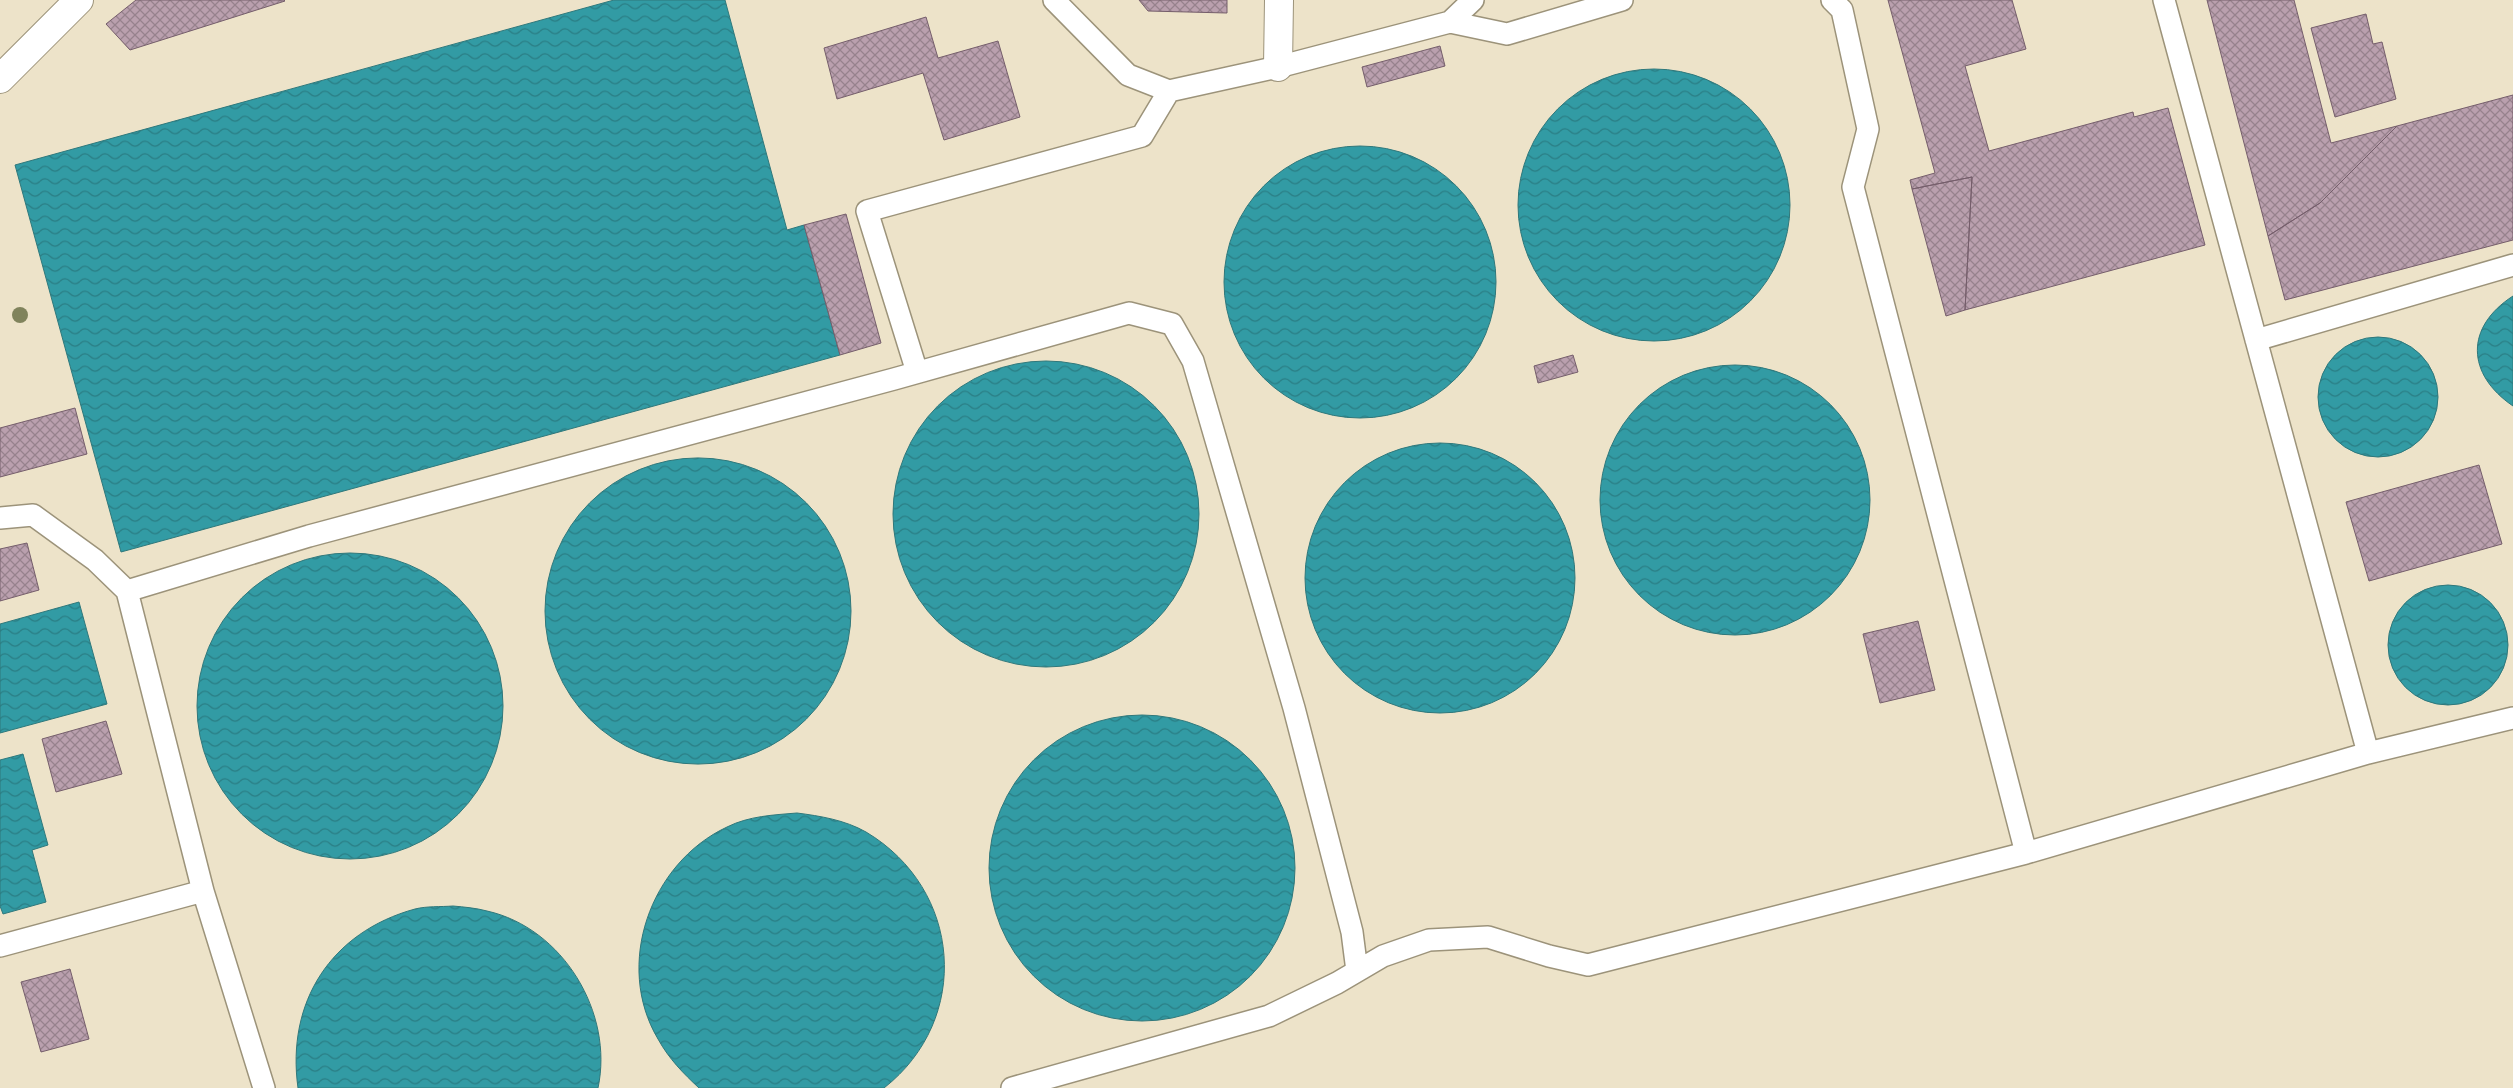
<svg xmlns="http://www.w3.org/2000/svg" width="2513" height="1088" viewBox="0 0 2513 1088" font-family="'DejaVu Sans',sans-serif">
	<style>
		.water { fill: url(#water-waves); stroke: #2f787b }
		.building { fill: url(#building-cross-hatch); stroke: #755e6b }
		.lines { fill: none; stroke-linecap: round; stroke-linejoin: round }
		.service-casing { stroke: #9c937a; stroke-width: 24 }
		.minor-casing { stroke: #9c937a; stroke-width: 30 }
		.tertiary-casing { stroke: #9c937a; stroke-width: 30 }
		.service { stroke: #fff; stroke-width: 21 }
		.minor { stroke: #fff; stroke-width: 28 }
		.tertiary { stroke: #fff; stroke-width: 28 }
		.tree { fill: #80835c }
	</style>
	<defs>
		<pattern id="water-waves" width="16" height="10" patternUnits="userSpaceOnUse" patternTransform="scale(1.25)"><rect width="16" height="10" fill="#329ba4"/><path d="M0 5q4-4 8 0t8 0" fill="none" stroke="#2a7e85"/></pattern>
		<pattern id="building-cross-hatch" width="8" height="8" patternUnits="userSpaceOnUse" patternTransform="scale(1.25)"><rect width="8" height="8" fill="#baa0ae"/><path d="M0 0l8 8M0 8l8-8" fill="none" stroke="#97828d"/></pattern>
	</defs>
	<rect width="100%" height="100%" fill="#ede3c9"/>
	<!-- water -->
	<path class="water" d="M614,0H725L787,230L804,225L840,355L121,552L15,165Z
		M1518 205a136 136 0 1 1 272 0a136 136 0 1 1-272 0Z
		M1224 282a136 136 0 1 1 272 0a136 136 0 1 1-272 0Z
		M2513,296V406C2466,374 2465,327 2513,296Z
		M2318 397a60 60 0 1 1 120 0a60 60 0 1 1-120 0Z
		M893 514a153 153 0 1 1 306 0a153 153 0 1 1-306 0Z
		M1600 500a135 135 0 1 1 270 0a135 135 0 1 1-270 0Z
		M1305 578a135 135 0 1 1 270 0a135 135 0 1 1-270 0Z
		M545 611a153 153 0 1 1 306 0a153 153 0 1 1-306 0Z
		M197 706a153 153 0 1 1 306 0a153 153 0 1 1-306 0Z
		M2388 645a60 60 0 1 1 120 0a60 60 0 1 1-120 0Z
		M79,602L107,704L0,733V624Z
		M989 868a153 153 0 1 1 306 0a153 153 0 1 1-306 0Z
		M23,754L48,845L32,850L46,902L3,914L0,906V760Z
		M797,813C820,816 845,820 866,832C962,889 972,1019 884,1088H699C683,1073 669,1059 658,1039C614,965 650,863 727,827C749,816 773,815 797,813Z
		M453,906C464,907 476,908 487,911C563,928 614,1013 598,1088H298C286,1002 331,932 415,909C427,906 440,907 453,906Z"/>
	<!-- building -->
	<path class="building" d="M136,0H284L285,1L130,50L106,24Z
		M1139,0H1227V13L1148,11Z
		M1888,0H2012L2026,49L1965,66L1989,151L2133,112L2134,117L2168,108L2205,245L1965,310L1972,177L1912,189L1910,180L1935,173Z
		M2207,0H2294L2331,143L2397,126L2320,203L2268,236Z
		M2366,14L2373,44L2382,42L2396,99L2335,117L2311,28Z
		M926,17L938,58L998,41L1020,117L944,140L923,73L837,99L824,48Z
		M1440,46L1445,66L1367,87L1362,67Z
		M2513,95V240L2285,300L2268,236L2320,203L2397,126Z
		M1972,177L1965,310L1946,316L1912,189Z
		M846,214L881,343L840,355L804,225Z
		M1573,355L1578,372L1538,383L1534,366Z
		M75,408L87,454L0,477V428Z
		M2479,465L2502,544L2369,581L2346,502Z
		M27,543L39,590L0,601V549Z
		M1918,621L1935,690L1880,703L1863,634Z
		M106,721L122,774L56,792L42,739Z
		M70,969L89,1039L41,1052L21,982Z"/>
	<g class="lines">
		<!-- service casing -->
		<g class="service-casing">
			<path id="service" d="M1054,0L1128,75L1169,91
				M1832,0L1842,10L1868,129L1853,187L2026,853L2368,753L2164,0
				M1450,22L1507,34L1622,0
				M2256,340L2513,265
				M917,372L867,211L1142,136L1169,91L1278,67L1450,22L1473,0
				M0,518L33,515L95,560L127,591L309,536L894,379L1129,313L1172,324L1193,361L1294,708L1352,932L1357,971
				M127,591L203,891
				M2368,753L2513,718
				M0,946L203,891L264,1088
				M1012,1088L1269,1016L1337,983L1383,956L1429,940L1488,937L1549,956L1588,965L2026,853"/>
		</g>
		<!-- minor casing -->
		<g class="minor-casing">
			<path id="minor" d="M1278,67L1279,0"/>
		</g>
		<!-- tertiary casing -->
		<g class="tertiary-casing">
			<path id="tertiary" d="M0,79L79,0"/>
		</g>
		<!-- service -->
		<use href="#service" class="service"/>
		<!-- minor -->
		<use href="#minor" class="minor"/>
		<!-- tertiary -->
		<use href="#tertiary" class="tertiary"/>
	</g>
	<!-- trees -->
	<circle class="tree" cx="20" cy="315" r="8"/>
</svg>
